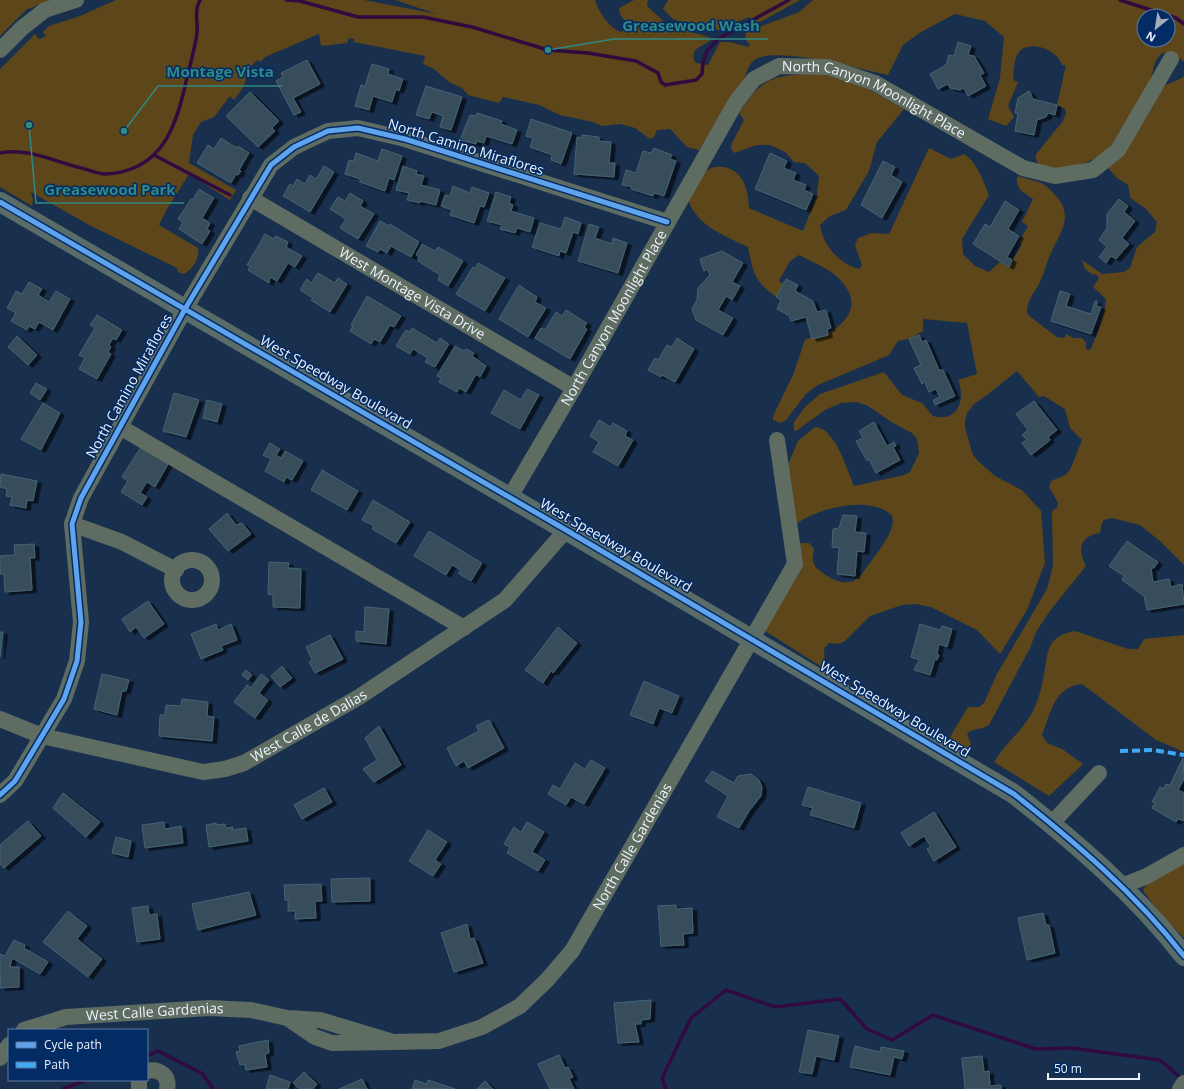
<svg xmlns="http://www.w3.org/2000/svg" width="1184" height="1089" viewBox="0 0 1184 1089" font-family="'Open Sans',sans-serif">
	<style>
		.green { fill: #5c461a; fill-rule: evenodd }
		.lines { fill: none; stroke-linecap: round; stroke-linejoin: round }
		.stream { stroke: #310b3f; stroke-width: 3.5 }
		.building { fill: #384d5b; stroke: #426574; filter: url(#shadow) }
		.minor { stroke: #5e6c62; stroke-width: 16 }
		.major { stroke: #596c68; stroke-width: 20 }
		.quiet { stroke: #3fa9f5; stroke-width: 4; stroke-dasharray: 8 4; stroke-linecap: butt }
		.cycleway-casing { stroke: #032b64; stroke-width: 8 }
		.cycleway { stroke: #60a3ed; stroke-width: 5 }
		.labels { text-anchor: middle; stroke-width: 3; stroke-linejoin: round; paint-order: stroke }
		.street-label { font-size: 14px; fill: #edf2f9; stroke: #032b64 }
		.leader { fill: none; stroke: #308983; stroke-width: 1.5 }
		.callout-dot { fill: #308983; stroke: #032b64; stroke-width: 1.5 }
		.callout-label { font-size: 15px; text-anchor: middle; font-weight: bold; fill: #308983; stroke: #032b64; stroke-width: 3; stroke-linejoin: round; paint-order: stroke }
	</style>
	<defs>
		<filter id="shadow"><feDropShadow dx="4.5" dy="2.5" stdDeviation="0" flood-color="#0009"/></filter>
	</defs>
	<rect width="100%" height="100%" fill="#192f4e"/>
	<!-- green -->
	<path class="green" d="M0,0H50L26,10L0,36Z
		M116,0H364L437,14L395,0H595C598,11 610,29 621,32L626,29L628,26L620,14L619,8L634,0H648L647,6L669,26L709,37L711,40L695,50L693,58L696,63L708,65L720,42H730L748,47L750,45L745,39L746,32L799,12L813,0H1184V62C1178,57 1168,48 1160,55C1153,61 1153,75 1149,83C1144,94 1137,104 1131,115C1114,143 1106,160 1071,166C1065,167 1053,171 1047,168C1039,165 1035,163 1036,154L1063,121L1066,113L1065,109L1057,105L1066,65H1062C1058,51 1033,40 1021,50C1013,57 1014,71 1013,80L1018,82L1008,106L1014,117L1006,126L988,119L1000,78L1004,37L985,21L955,14L921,32L903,45L888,75C863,70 773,44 753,61C747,67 746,76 742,83C731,107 714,129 699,150L687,147L670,129L657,130L654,137L650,139L635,128L620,124L602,126L593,122L560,115L539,105L503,97L499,103L468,95L462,88L449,82L434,69L423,64L425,56L354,42V39L349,38L347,43L321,46L319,34L265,57L260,62L258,60C248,66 248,76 243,87C241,91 237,96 234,100L230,96L214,117L201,122L193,135L189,163L236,190L230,200L189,174L167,209L159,225L198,248C200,258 193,269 184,274L178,272L177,268L89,225L31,192L33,200L32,206L0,187V69L35,34L39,39L46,36L43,32L49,26L80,16ZM1144,16H1168V40H1144Z
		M668,0H800L762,21L754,23L749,17L720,30L699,28L673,19L663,9Z
		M818,73L858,83L904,109L877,142L869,171L846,210L830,216L820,225C823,245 839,264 859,269L862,265L855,245L858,238L872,233L889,234L929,148L951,159L964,154C978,163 982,179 989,195L962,239L963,254L975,266L989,272L1000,262L1009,267L1022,244L1019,242L1028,226L1022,222L1033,199C1025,194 1013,187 1018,176C1026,179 1034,180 1041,183C1046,185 1052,191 1055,195C1075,216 1060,233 1051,253C1046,263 1044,275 1039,284C1034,293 1024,305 1028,315L1057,337L1064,338L1066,334L1073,338H1082L1086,343V349L1090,350C1098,334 1104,316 1106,299L1093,287L1099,278L1096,274L1093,275L1085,269L1082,260L1102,274L1124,272L1130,268L1137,247L1155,232L1157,222L1145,208L1130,198L1128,185L1117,178L1107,167L1164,86C1170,82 1179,81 1184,76V565L1160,541L1140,525L1112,518L1104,520L1102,523L1100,533C1080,536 1077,549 1086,566L1049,612L1036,632L1030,648L989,725C982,730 974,728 967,733L971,744L968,748L960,746L950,737L968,707H979L984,703L997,674L1047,589L1053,566L1052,511L1057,508L1058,503L1049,487L1051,481L1065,475L1070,470L1082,440L1070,428L1065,409L1044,396L1039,397L1017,371L987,395L974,404L967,413L965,420V428L973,455L978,461L995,476L1022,490L1041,511L1045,563L1027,610L1000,654L977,630L931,607L916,604L902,605L870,616L844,642L837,644L829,643L824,648L825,666L822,667L765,631L798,572L799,546L801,543H809L814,549C814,553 812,557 813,561C814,567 819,570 823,573C835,582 851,588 862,574C870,561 898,531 892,516C871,494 818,508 796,524L787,467L798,441L815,427C835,427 847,470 854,486L904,475L910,472L919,453L917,439L912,433L893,423L868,406L857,402L841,403L825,410L796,431L794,430V422L805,407L820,394L884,372L902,395L922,403L933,416C958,423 966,399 958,380L977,374L967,323L923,319V331L909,339L898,341L889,355L816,386L806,394L786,420L781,423L773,420V416L793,375L805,340L812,337L813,339C845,329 868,304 836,276C826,267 810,261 799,255L790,261L779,281L783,284L776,297C754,281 753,272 748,247C724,235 698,227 688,200C694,191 699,178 706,171C711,167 717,166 724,167C744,171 748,190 749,208L803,231L817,195L819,176L805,163L794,162L785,152L770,145H757L734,153L731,149L732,143L744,120L739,113C763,75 775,76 818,73Z
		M1075,631L1128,649H1138L1144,639L1184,635V752L1156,740L1082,684C1054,687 1051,712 1042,735L1047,743L1062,749L1083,764L1049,796L994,762C1005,744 1023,730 1033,711C1038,702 1041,689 1043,679C1049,655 1043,637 1075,631Z
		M1181,865H1184V938L1162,916L1144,892L1143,889L1150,881Z"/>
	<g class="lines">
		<!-- stream -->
		<path class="stream" d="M286,0L300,1L358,17H423L472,27L548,50L588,53L636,61L658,73L661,82L665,85L696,80L702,74L703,62L707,51L718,39L789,0
			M1120,0L1176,18L1184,24
			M0,153C30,147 56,163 85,169C91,171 99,174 106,174C163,171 177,125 187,77C191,62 195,48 197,33C198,21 194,11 200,0
			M154,155L230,195
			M147,1056L158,1051L203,1074L213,1089
			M63,1089L86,1080
			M666,1089L662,1078L691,1018L726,990L775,1007L840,999L867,1029L892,1040L933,1015L1036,1049L1072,1048L1160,1060L1182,1079"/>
	</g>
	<!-- building -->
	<path class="building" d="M958,42L971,46L968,55L974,56L984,73L980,75L986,86L968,96L964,88L960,90L950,88L948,84L938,89L930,74L946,65L949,55L954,56Z
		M307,60L320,84L293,98L301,112L294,115L276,81L283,77L281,73Z
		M372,64L389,69L388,74L403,79L399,91L396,89L392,102L373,96L369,110L355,106L361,85L365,86Z
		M426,86L462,97L451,130L440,127L443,116L432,112L429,119L416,115Z
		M1029,91L1033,99L1057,105L1055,115L1048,113L1046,117L1037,120L1034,135L1015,131L1018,113H1015L1018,98Z
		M250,92L279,121L272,128L275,131L258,147L226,116Z
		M477,113L502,121L501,124L517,130L512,144L486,136L484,143L477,141L476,144L460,140L470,115L476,116Z
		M531,119L572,133L561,164L551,160L552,155L530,147L533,138L526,136Z
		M582,135L599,137V141L611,142L609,163H615L614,177L574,174L577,137L582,138Z
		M221,138L237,148L238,146L249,153L239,170L241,171L238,175L236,174L231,183L197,163L208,145L214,149Z
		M654,148L672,155L670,159L676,161L664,196L654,193L653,196L631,189L632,187L622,185L626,170L636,173L643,151L651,153Z
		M382,149L402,156L394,180L389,178L385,191L360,182V179L345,174L349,160L354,161L356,153L378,161Z
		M770,153L787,161L784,168L796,173L793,180L806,185L804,190L813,194L806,210L755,189Z
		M883,161L895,167L891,175L902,182L882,218L861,205Z
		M324,166L334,172L310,212L283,196L290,184L293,186L297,179L305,184L310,175L316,179Z
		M403,166L417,171L416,174L424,176L421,185L440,190L436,205L420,201V203L407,200L409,193L396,190Z
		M453,186L470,193L472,187L489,193L484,207L480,206L474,223L450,215L452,210L441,206L445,195L450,196Z
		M199,189L214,198L202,218L210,223L207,229L210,231L202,244L179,229L183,222L178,219L191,199L193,200Z
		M496,192L511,197L509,203L513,205L511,211L534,218L530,232L517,228L515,233L500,229L502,225L487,221Z
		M350,193L363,201L360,206L374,214L358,239L340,228L346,219L330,209L338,197L345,201Z
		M1119,199L1128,206L1124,212L1135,221L1122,238L1129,244L1116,259L1111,256L1106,263L1099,257L1107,247L1099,240L1107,228V214Z
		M1005,201L1019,210L1008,229L1019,236L1007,257L1012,260L1009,267L973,244L985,224L990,227Z
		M565,217L581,223L578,234L573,232L566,253L560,251L559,256L532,247L540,223L561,229Z
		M380,221L389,226L390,224L419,242L411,257L391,246L387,253L380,249L378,252L366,246Z
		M589,224L599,227L595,238L612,244L613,238L627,243L618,273L578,261Z
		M265,234L274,239L276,236L288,242L286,247L302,256L295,267L288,263L277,281L270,277L269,283L248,270L250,267L247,265Z
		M422,244L435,251L438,247L463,261L448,286L438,280L440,275L418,261L419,257L416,255Z
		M722,251L743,263L732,282L740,286L732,300L726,296L718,310L733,318L723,335L696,320L692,309L697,300L698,288L710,275L707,269L704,271L700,259Z
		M478,263L505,278L485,311L456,294L473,267L475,268Z
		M318,273L335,283L338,278L347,284L330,312L311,300L313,298L300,290L307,279L311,283Z
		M786,279L798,285L795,291L813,301L817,312L826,310L831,328L827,329L828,335L812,339L806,317L791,321L789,316L777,309L781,300L776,297Z
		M29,282L42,289L38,295L49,302L56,291L70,299L53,330L39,322L35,329L29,326L27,330L11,321L16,313L7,308L16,291L22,294Z
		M519,285L537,297L535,302L546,308L528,337L499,319Z
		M1060,291L1070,294L1066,306L1091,314L1095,301H1097L1096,306L1101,307L1091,334L1051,321Z
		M367,296L401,316L394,327L390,325L380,342L374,339L371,344L350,331L353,326L351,325Z
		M566,310L587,323L584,327L587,329L570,359L535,338L541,328L545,330L556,312L562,316Z
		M97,315L122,330L116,340L113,338L109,345L111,347L108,352L111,354L97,379L79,369L85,358L79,355L95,328L90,325Z
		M412,328L437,343L440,338L449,344L435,367L425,362L428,358L413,349L410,354L396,346L406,330L410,332Z
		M919,335L922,342L926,340L939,370H943L955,396L935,405L933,400L940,397L936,389L929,392L925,382L922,384L914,368L921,365L909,339Z
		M17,336L37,355L28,365L8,347Z
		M677,338L694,349L675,382L662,375L661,377L648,370L655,358L658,360L667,345L672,347Z
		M455,346L464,351L466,349L474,353L472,356L486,366L480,377L476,374L466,392L459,388L457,392L439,382L441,378L437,376Z
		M36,383L47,389L40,400L30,393Z
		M527,389L539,395L520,429L491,413L504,390L521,400Z
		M174,393L199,400L186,437L163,431Z
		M207,400L222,404L217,422L203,418Z
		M1034,401L1057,430L1048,437L1050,440L1031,455L1022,443L1027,440L1022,435L1028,430L1016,414Z
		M43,403L60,413L41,450L21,439Z
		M599,420L611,427L613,423L627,431L625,436L633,440L618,466L593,452L599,442L590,436Z
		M874,422L887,446L894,442L896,446L893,447L900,460L876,473L869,459L867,461L856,441L863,438L859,431Z
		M270,443L280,449L276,455L281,458L285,451L303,461L292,480L286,477L284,482L265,471L271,459L263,455Z
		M141,447L168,464L155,487L147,482L140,493L147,497L142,505L121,492L128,481L122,477Z
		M322,470L358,491L347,510L311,490Z
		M1,474L37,481L33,501L27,500L26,508L10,505L12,497L6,496L7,489L0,487Z
		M373,500L410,522L396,543L372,529L374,526L362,520Z
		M227,513L236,525L242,523L251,534L228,551L209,529Z
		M843,515L857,516L855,532L866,533L864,552L857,551L855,576L837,574L839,548L832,547L833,529L839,528Z
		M429,531L482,563L471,581L458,573L461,570L452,565L446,575L414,556Z
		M1127,541L1158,562L1154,568H1151L1153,582L1169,579L1171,587L1182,584L1184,604L1147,610L1144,596L1122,580L1124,576L1109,566Z
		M34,544L35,558H30L32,590L5,592L4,574H0V556L15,555L14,545Z
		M269,562L289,563L288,568L301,569L300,608L273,607V595L268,594Z
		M148,601L164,624L144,638L136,627L130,632L122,619Z
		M365,607L389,609L386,644L356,641V631L364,632Z
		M216,624L218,630L231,624L237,640L221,646L223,650L201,659L191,634Z
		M920,624L940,630L942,626L952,629L947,647L939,644L937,654L939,655L937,660L935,659L930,675L914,670L919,660L911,657Z
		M558,627L577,643L553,673L551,671L543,683L525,670Z
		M0,632H3L0,657Z
		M330,635L343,659L315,673L309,662L312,660L306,647Z
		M282,666L292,678L280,687L271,676Z
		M246,670L252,675L248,680L242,675Z
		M102,674L129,680L126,691H122L117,715L94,709Z
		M261,674L269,680L259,693L268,700L255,718L234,702L247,685L251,688Z
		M644,681L679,696L672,713L659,708L653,724L630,715Z
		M182,699L208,702L207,716L214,717L212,741L159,736L160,715H165L166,705L181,706Z
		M489,720L504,748L468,768L464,761L456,766L447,748L479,731L476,726Z
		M379,726L401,765L374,782L363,769L377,760L365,738Z
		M1183,758L1184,779L1178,790L1184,793V821L1178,819L1176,822L1152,808L1155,803L1152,802L1160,787L1163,789L1166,784L1170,785Z
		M591,760L605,768L584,804L571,797L566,805L548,794L553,785L560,789L575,763L585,769Z
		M712,771L734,783L738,776L751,774L759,780L762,787L761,796L749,811L739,828L717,817L728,796L705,781Z
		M808,787L861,803L854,828L810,815L813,808L802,805Z
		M324,788L332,802L302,819L294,805Z
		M63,793L100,822L86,837L53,808Z
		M934,812L956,847L934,861L927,849L931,847L924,836L909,846L901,833Z
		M28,821L41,836L4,868L0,864V845Z
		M164,822L165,829L181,826L183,843L145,848L142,825Z
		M527,822L544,832L532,852L545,860L538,871L507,853L510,847L504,844L514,827L521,832Z
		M216,823V825L225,824L226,828L233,827L232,830L246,828L248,841L209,847L206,825Z
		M428,830L447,842L435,860L441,864L433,876L409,861Z
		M116,837L131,841L128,857L112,853Z
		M370,878V901L332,902L331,879Z
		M321,884L322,901H315L316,918L295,919V911H288V900H285L284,885Z
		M249,892L256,915L198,930L192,904Z
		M676,905V909L692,908L693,933L683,934L684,945L661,946L658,906Z
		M148,906L149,915L157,914L160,939L137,942L132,908Z
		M68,911L87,926L77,939L102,959L88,977L43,942Z
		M1043,913L1046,925H1049L1055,953L1027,960L1018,918Z
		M467,924L470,939L474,938L483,963L454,972L441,933Z
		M14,940L25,945L24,948L48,962L40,974L12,958L10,967H19V987L0,988L1,970H0V954L5,956Z
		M651,1000L650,1019L641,1020V1024H635L639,1042L618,1043L614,1003Z
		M808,1030L839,1036L834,1060L816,1056L812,1074L799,1072Z
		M268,1040L269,1053L265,1054L267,1067L246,1070L244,1064L240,1065L236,1052L240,1051L239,1046Z
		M855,1046L880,1052L881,1047L904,1051L902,1059L894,1057L890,1075L850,1067Z
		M559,1055L565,1068L568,1067L573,1077L569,1079L574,1089H550L538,1064Z
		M982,1056L984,1072L989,1071L990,1086L1001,1085V1089H965L962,1058Z
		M304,1072L317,1084L313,1089H300L293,1083Z
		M270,1075L290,1082L288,1089H266Z
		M362,1079L367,1089H339Z
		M415,1080L427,1084L428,1080L455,1089H412Z
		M485,1081L493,1089H477Z"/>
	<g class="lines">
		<!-- minor -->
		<g class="minor">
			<path d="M0,50L22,28L45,10L76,0"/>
			<path id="s1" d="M250,198L574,388"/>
			<path d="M120,427L464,628"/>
			<path id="s2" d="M510,497L574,388L736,102L754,79L779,66L828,67L875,83L1023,168L1055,176L1093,170L1118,150L1171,59"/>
			<path d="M72,524L122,542L176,570"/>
			<circle cx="192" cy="580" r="20"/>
			<path id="s3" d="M0,719L42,736L203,772L225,769L244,763L359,697L505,600L566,530"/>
			<path d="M0,795L15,781L42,736L64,699L77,661L81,622L72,524L81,498L185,309L271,165L294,147L328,131L358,128L405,139L667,222"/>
			<path d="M1051,824L1099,773"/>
			<path d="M1122,886L1147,876L1184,855"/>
			<path id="s4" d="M24,1030L66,1017L209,1008L251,1010L287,1018L320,1020L393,1042L332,1043L315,1037L287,1018"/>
			<path id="s5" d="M393,1042L439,1041L482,1027L520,1006L547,980L572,951L795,564L777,440"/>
			<path d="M0,1058L9,1045"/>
			<path d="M147,1071C159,1068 170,1076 167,1089"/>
			<path d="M139,1089V1080"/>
			<path d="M1180,1089L1184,1083"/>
		</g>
		<!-- major -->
		<path class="major" d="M0,202L566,530L1014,794C1075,842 1136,894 1184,956"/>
		<!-- quiet -->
		<path class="quiet" d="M1120,751L1153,750L1184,755"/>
		<!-- cycleway casing -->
		<g class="cycleway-casing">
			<path id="cycleway" d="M0,202L566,530L1014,794C1075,842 1136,894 1184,956
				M0,795L15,781L42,736L64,699L77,661L81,622L72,524L81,498L185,309L271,165L294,147L328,131L358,128L405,139L667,222"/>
		</g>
		<!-- cycleway -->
		<use href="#cycleway" class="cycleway"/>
	</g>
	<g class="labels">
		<!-- street labels -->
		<g class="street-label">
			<text dy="5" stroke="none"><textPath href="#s2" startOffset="615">North Canyon Moonlight Place</textPath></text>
			<text transform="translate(466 147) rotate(17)" y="5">North Camino Miraflores</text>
			<text dy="5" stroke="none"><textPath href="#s1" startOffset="188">West Montage Vista Drive</textPath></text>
			<text dy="5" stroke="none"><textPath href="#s2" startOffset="207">North Canyon Moonlight Place</textPath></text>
			<text transform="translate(336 382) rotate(30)" y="5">West Speedway Boulevard</text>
			<text transform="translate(129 386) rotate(-61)" y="5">North Camino Miraflores</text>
			<text transform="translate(616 545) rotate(30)" y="5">West Speedway Boulevard</text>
			<text transform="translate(895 709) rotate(31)" y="5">West Speedway Boulevard</text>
			<text dy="5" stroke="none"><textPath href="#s3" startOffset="327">West Calle de Dalias</textPath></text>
			<text dy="5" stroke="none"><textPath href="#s5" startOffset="331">North Calle Gardenias</textPath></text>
			<text dy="5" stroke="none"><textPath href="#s4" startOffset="133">West Calle Gardenias</textPath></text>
		</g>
	</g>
	<!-- callouts -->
	<path class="leader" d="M548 50L614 39H768M124 131L158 86H282M29 125L36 203H184"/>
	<g class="callout-dot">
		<circle cx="548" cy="50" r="4"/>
		<circle cx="124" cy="131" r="4"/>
		<circle cx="29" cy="125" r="4"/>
	</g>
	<g class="callout-label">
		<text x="691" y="31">Greasewood Wash</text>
		<text x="220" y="77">Montage Vista</text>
		<text x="110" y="195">Greasewood Park</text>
	</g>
	<!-- legend -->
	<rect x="8" y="1029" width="140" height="52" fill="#032b64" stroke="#617ba0"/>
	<rect x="16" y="1042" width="20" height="6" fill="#60a3ed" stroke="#617ba0"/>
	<text x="44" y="1049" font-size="12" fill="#edf2f9">Cycle path</text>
	<rect x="16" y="1062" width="20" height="6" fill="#3fa9f5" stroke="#617ba0"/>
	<text x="44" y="1069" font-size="12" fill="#edf2f9">Path</text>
	<!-- north arrow -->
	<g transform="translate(1156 28) rotate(210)"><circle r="19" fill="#032b64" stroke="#617ba0"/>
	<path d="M0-3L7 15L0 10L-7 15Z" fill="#a3aebd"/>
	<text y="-6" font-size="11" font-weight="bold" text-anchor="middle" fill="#edf2f9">N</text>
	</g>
	<!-- scale -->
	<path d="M1048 1073v6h91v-6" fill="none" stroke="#edf2f9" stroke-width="2"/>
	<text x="1054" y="1073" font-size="12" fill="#edf2f9" stroke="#032b64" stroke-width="3" paint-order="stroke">50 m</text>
</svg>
